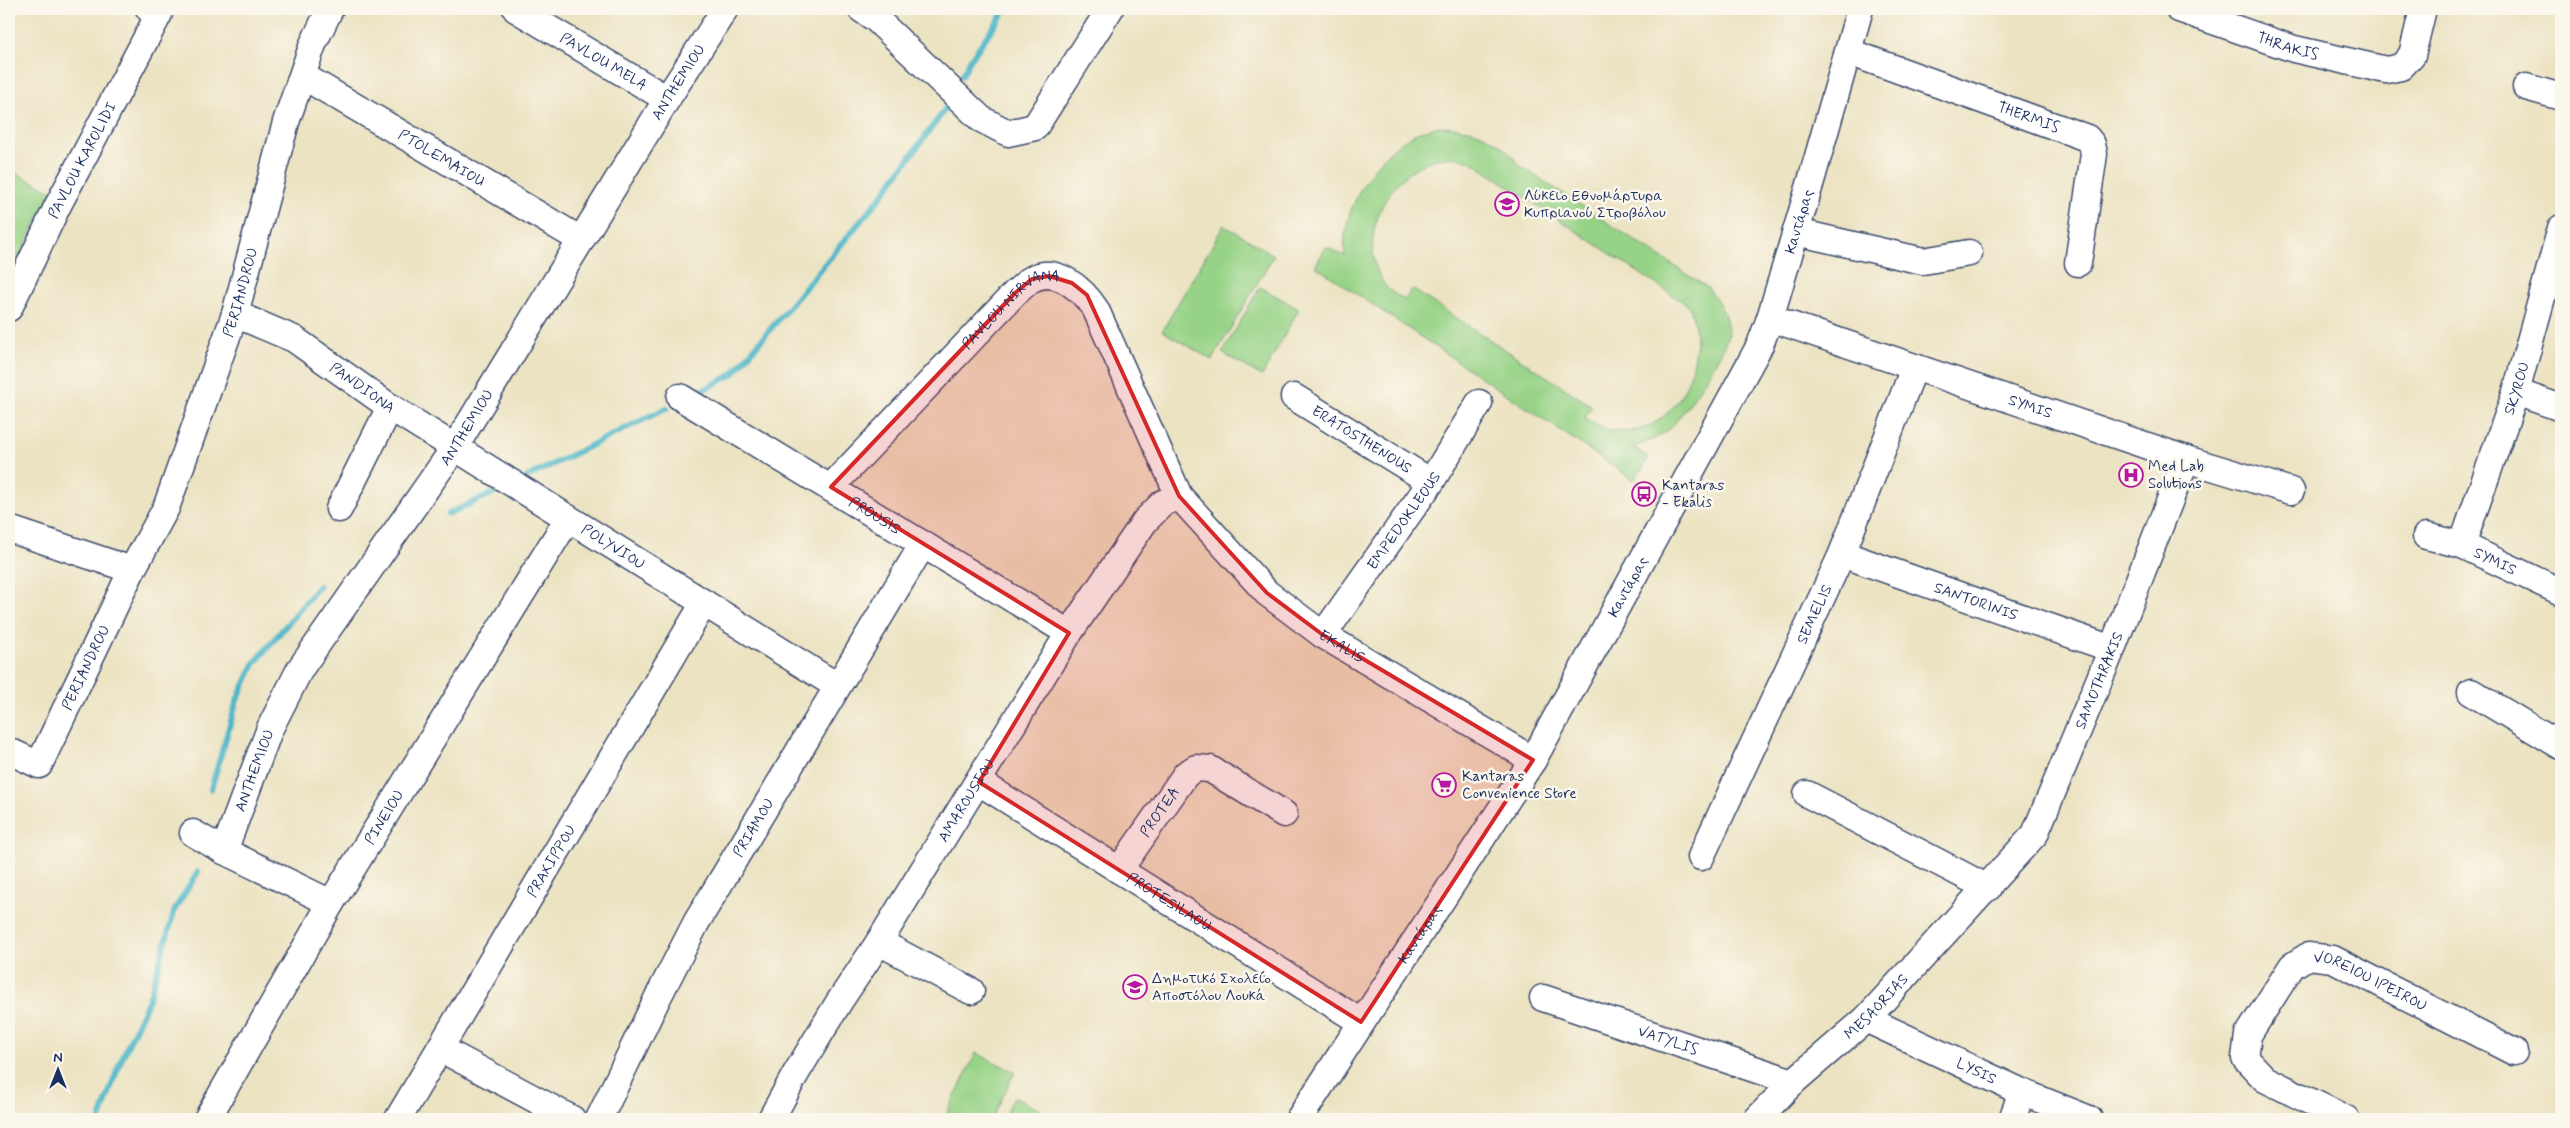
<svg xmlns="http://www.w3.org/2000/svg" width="2570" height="1128" viewBox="0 0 2570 1128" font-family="Mynerve,sans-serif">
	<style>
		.green { fill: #97d387; stroke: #598172; fill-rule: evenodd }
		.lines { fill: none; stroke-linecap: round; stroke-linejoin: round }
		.stream { stroke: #4bb6c7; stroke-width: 6 }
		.minor-casing { stroke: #3a4a6d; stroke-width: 29 }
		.minor { stroke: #fff; stroke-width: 26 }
		.marked { fill: #d62828; fill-opacity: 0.2; stroke: #d62828; stroke-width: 4; stroke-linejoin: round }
		.labels { text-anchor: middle; stroke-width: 5; stroke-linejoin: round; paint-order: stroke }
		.street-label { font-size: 15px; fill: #1b2f5e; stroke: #fbf7ec }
		.poi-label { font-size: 15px; fill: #1b2f5e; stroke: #fbf7ec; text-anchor: start }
	</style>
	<rect width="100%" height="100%" fill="#fbf7ec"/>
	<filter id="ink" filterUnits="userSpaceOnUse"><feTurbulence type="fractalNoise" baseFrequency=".02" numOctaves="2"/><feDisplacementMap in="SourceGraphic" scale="10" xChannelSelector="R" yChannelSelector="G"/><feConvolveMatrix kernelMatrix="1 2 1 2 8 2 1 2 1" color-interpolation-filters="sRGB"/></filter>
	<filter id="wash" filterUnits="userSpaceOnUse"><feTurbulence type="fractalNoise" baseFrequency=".0096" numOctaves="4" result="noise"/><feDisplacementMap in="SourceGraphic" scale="20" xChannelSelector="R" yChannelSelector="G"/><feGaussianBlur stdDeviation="1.12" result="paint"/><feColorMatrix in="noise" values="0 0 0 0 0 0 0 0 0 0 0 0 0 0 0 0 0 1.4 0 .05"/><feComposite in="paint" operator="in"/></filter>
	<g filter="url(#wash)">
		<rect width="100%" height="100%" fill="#ece3c2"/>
		<!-- green -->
		<path class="green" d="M1439,126C1471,126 1501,138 1519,165L1708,288C1718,301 1728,315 1728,333C1728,349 1683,416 1670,428C1660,438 1646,443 1633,447L1649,458L1634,480L1315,266L1326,247L1345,256C1338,213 1377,150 1417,133C1424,130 1432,128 1439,126ZM1456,157L1472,162L1689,306C1712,359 1675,444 1609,430C1601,428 1592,422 1585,418L1592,406L1412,289L1405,300C1400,297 1394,294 1389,290C1383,285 1379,274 1376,267C1363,226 1390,176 1430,161C1438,158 1448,158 1456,157Z
			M9,170L52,191L11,273L9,272Z
			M1224,225L1274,255L1212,360L1162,331Z
			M1260,287L1299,309L1262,376L1222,353Z
			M976,1053L1015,1072L992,1119H944Z
			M1014,1097L1040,1110L1035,1119H1003Z"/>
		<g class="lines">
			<!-- stream -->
			<path class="stream" d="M962,76L970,60L1006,9
				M701,391L733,374L880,198L949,104
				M527,477L667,408
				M448,514L502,489
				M211,789L237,700L254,664L319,586
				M100,1119L119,1065L149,999L175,909L198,872"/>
		</g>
	</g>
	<g filter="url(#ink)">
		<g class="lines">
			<!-- minor casing -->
			<g class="minor-casing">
				<g id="minor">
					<path id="s1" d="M516,9L667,99"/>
					<path d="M861,9L876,19L981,119L1008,133L1035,127L1110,9"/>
					<path id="s2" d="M2179,9L2294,49L2386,70L2401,67L2412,55L2423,9"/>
					<path id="s3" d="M1849,52L2087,138L2092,144L2094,154L2078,263"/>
					<path id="s4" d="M303,76L581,240"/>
					<path d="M2526,87L2561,97"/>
					<path d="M1796,232L1923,261L1969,253"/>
					<path id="s5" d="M9,308L57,207L159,14L149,9"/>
					<path id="s6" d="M235,314L294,339L390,407L837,686"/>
					<path id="s7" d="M1770,318L2186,459L2291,491"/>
					<path d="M2516,392L2561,408"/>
					<path id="s8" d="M680,397L1069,633"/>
					<path id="s9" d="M1294,397L1431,482"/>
					<path id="s10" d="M831,487L1015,293C1020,289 1025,284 1030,280C1056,264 1083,290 1096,310L1179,496L1267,593L1323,635L1533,760"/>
					<path d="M339,509L390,407"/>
					<path d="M9,529L132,570"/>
					<path id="s11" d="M2426,536L2462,545L2561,592"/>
					<path id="s12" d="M2462,545L2516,392L2561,228"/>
					<path id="s13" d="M1842,554L2112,649"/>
					<path id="s14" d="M1323,635L1431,482L1479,403"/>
					<path d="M2471,692L2561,746"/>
					<path id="s15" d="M9,751L39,765L132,570L166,508L235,314L286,122L313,44L330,9"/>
					<path id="s16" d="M979,782L1361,1022"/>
					<path d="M1807,794L1988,888"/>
					<path d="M193,833L224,851L331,903"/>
					<path id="s17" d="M224,851L270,728L300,669L455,447L667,99L725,9"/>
					<path id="s18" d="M1701,857L1842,554L1914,368"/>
					<path id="s19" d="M1119,870L1186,774L1196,768L1210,769L1284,814"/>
					<path d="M879,942L971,991"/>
					<path id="s20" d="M1543,998L1793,1082"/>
					<path id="s21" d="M1866,1019L2022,1092L2089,1119"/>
					<path d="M441,1049L572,1119"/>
					<path id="s22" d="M207,1119L331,903L567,520"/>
					<path id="s23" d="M398,1119L704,603"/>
					<path id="s24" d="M599,1119L657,999L696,923L923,544"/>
					<path id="s25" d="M771,1119L795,1075L839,1002L879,942L1069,633L1145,521L1163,503L1179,496"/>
					<path id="s26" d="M1299,1119L1533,760L1760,345L1770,318L1809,188L1860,9"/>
					<path id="s27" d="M1757,1119L1793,1082L1866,1019L2035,834L2112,649L2186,459"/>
					<path d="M2012,1119L2022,1092"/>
					<path id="s28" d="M2346,1119L2265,1079L2245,1058L2248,1035L2292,966L2308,956L2333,959L2514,1052"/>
				</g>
			</g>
			<!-- minor -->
			<use href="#minor" class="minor"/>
		</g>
	</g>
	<!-- marked area -->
	<path class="marked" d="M1049,276L1072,283L1087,295L1179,496L1267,593L1323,635L1533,760L1361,1022L979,782L1069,633L831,487L1015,293L1032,279Z"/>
	<!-- icons -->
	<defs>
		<g id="school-ring" transform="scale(1.25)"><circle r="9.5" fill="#fbf7ec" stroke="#b5179e" stroke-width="1.5"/><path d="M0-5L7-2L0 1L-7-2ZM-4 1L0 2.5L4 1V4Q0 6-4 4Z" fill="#b5179e"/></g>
		<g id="hospital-ring" transform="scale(1.25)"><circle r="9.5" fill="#fbf7ec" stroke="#b5179e" stroke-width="1.5"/><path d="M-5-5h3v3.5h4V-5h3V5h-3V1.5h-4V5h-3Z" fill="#b5179e"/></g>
		<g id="bus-ring" transform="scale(1.25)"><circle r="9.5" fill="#fbf7ec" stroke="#b5179e" stroke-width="1.5"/><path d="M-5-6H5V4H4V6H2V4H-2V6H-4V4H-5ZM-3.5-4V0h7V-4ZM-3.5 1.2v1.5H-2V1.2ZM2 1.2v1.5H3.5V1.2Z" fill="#b5179e"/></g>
		<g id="supermarket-ring" transform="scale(1.25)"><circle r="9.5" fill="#fbf7ec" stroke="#b5179e" stroke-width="1.5"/><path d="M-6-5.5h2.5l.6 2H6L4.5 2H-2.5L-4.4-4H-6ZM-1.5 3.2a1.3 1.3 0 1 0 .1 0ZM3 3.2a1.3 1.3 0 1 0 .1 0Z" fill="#b5179e"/></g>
	</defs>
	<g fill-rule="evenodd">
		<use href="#school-ring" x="1507" y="204"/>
		<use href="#hospital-ring" x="2131" y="475"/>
		<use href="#bus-ring" x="1644" y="494"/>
		<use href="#supermarket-ring" x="1444" y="785"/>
		<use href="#school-ring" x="1135" y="987"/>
	</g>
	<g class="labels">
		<!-- street labels -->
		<g class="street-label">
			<text dy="5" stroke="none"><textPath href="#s2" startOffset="115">THRAKIS</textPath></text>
			<text dy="5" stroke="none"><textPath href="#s1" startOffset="102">PAVLOU MELA</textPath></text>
			<text dy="5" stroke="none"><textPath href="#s17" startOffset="896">ANTHEMIOU</textPath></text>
			<text dy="5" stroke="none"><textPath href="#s3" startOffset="191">THERMIS</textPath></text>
			<text dy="5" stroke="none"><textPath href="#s4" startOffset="161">PTOLEMAIOU</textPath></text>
			<text dy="5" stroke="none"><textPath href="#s5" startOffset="165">PAVLOU KAROLIDI</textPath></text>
			<text dy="5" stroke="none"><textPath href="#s26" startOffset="1031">Καντάρας</textPath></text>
			<text dy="5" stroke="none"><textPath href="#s15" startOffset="548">PERIANDROU</textPath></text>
			<text dy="5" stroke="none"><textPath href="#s10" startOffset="256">PAVLOU NIRVANA</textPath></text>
			<text dy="5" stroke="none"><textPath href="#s12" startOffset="166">SKYROU</textPath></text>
			<text dy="5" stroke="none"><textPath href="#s6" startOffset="148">PANDIONA</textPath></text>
			<text dy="5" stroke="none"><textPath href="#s7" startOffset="275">SYMIS</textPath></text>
			<text dy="5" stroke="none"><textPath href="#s17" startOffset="491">ANTHEMIOU</textPath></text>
			<text dy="5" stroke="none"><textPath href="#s9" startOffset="80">ERATOSTHENOUS</textPath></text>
			<text dy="5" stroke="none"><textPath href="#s8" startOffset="228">PROUSIS</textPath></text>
			<text dy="5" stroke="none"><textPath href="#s14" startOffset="140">EMPEDOKLEOUS</textPath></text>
			<text dy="5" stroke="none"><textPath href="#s6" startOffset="445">POLYVIOU</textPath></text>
			<text dy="5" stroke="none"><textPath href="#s11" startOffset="74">SYMIS</textPath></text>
			<text dy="5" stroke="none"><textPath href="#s26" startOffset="626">Καντάρας</textPath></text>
			<text dy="5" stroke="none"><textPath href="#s13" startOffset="142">SANTORINIS</textPath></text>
			<text dy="5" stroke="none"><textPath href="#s18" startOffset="268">SEMELIS</textPath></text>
			<text dy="5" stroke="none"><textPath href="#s10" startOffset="794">EKALIS</textPath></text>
			<text dy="5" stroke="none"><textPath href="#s15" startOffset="141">PERIANDROU</textPath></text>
			<text dy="5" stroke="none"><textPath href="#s27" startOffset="565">SAMOTHRAKIS</textPath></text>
			<text dy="5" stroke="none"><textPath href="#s17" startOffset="86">ANTHEMIOU</textPath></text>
			<text dy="5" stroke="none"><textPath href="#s25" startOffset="374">AMAROUSIOU</textPath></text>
			<text dy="5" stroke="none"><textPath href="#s19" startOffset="71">PROTEA</textPath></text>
			<text dy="5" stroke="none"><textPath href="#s22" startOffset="350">PINEIOU</textPath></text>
			<text dy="5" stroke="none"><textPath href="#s24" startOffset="330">PRIAMOU</textPath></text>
			<text dy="5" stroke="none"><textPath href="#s23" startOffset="300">PRAXIPPOU</textPath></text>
			<text dy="5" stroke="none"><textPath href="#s16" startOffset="225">PROTESILAOU</textPath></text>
			<text dy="5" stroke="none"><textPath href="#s26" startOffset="221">Καντάρας</textPath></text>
			<text dy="5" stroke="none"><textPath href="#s28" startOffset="311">VOREIOU IPEIROU</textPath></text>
			<text dy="5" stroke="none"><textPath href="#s27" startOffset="164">MESAORIAS</textPath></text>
			<text dy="5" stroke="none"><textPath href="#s20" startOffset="132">VATYLIS</textPath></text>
			<text dy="5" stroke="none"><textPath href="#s21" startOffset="122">LYSIS</textPath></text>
		</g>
		<!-- poi labels -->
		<g class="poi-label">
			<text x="1524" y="200">Λύκειο Εθνομάρτυρα<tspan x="1524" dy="17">Κυπριανού Στροβόλου</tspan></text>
			<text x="2148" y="471">Med Lab<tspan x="2148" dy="17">Solutions</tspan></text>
			<text x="1662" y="490">Kantaras<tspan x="1662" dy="17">- Ekalis</tspan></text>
			<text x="1462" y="781">Kantaras<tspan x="1462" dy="17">Convenience Store</tspan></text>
			<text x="1152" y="983">Δημοτικό Σχολείο<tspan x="1152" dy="17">Αποστόλου Λουκά</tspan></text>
		</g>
	</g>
	<!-- margin -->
	<rect width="2570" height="1128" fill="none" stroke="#fbf7ec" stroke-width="30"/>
	<!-- north arrow -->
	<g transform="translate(58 1070)" stroke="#fbf7ec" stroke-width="4" paint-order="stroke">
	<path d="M0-4L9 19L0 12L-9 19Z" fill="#1b2f5e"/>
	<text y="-8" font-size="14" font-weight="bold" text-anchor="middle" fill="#1b2f5e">N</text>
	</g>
</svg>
